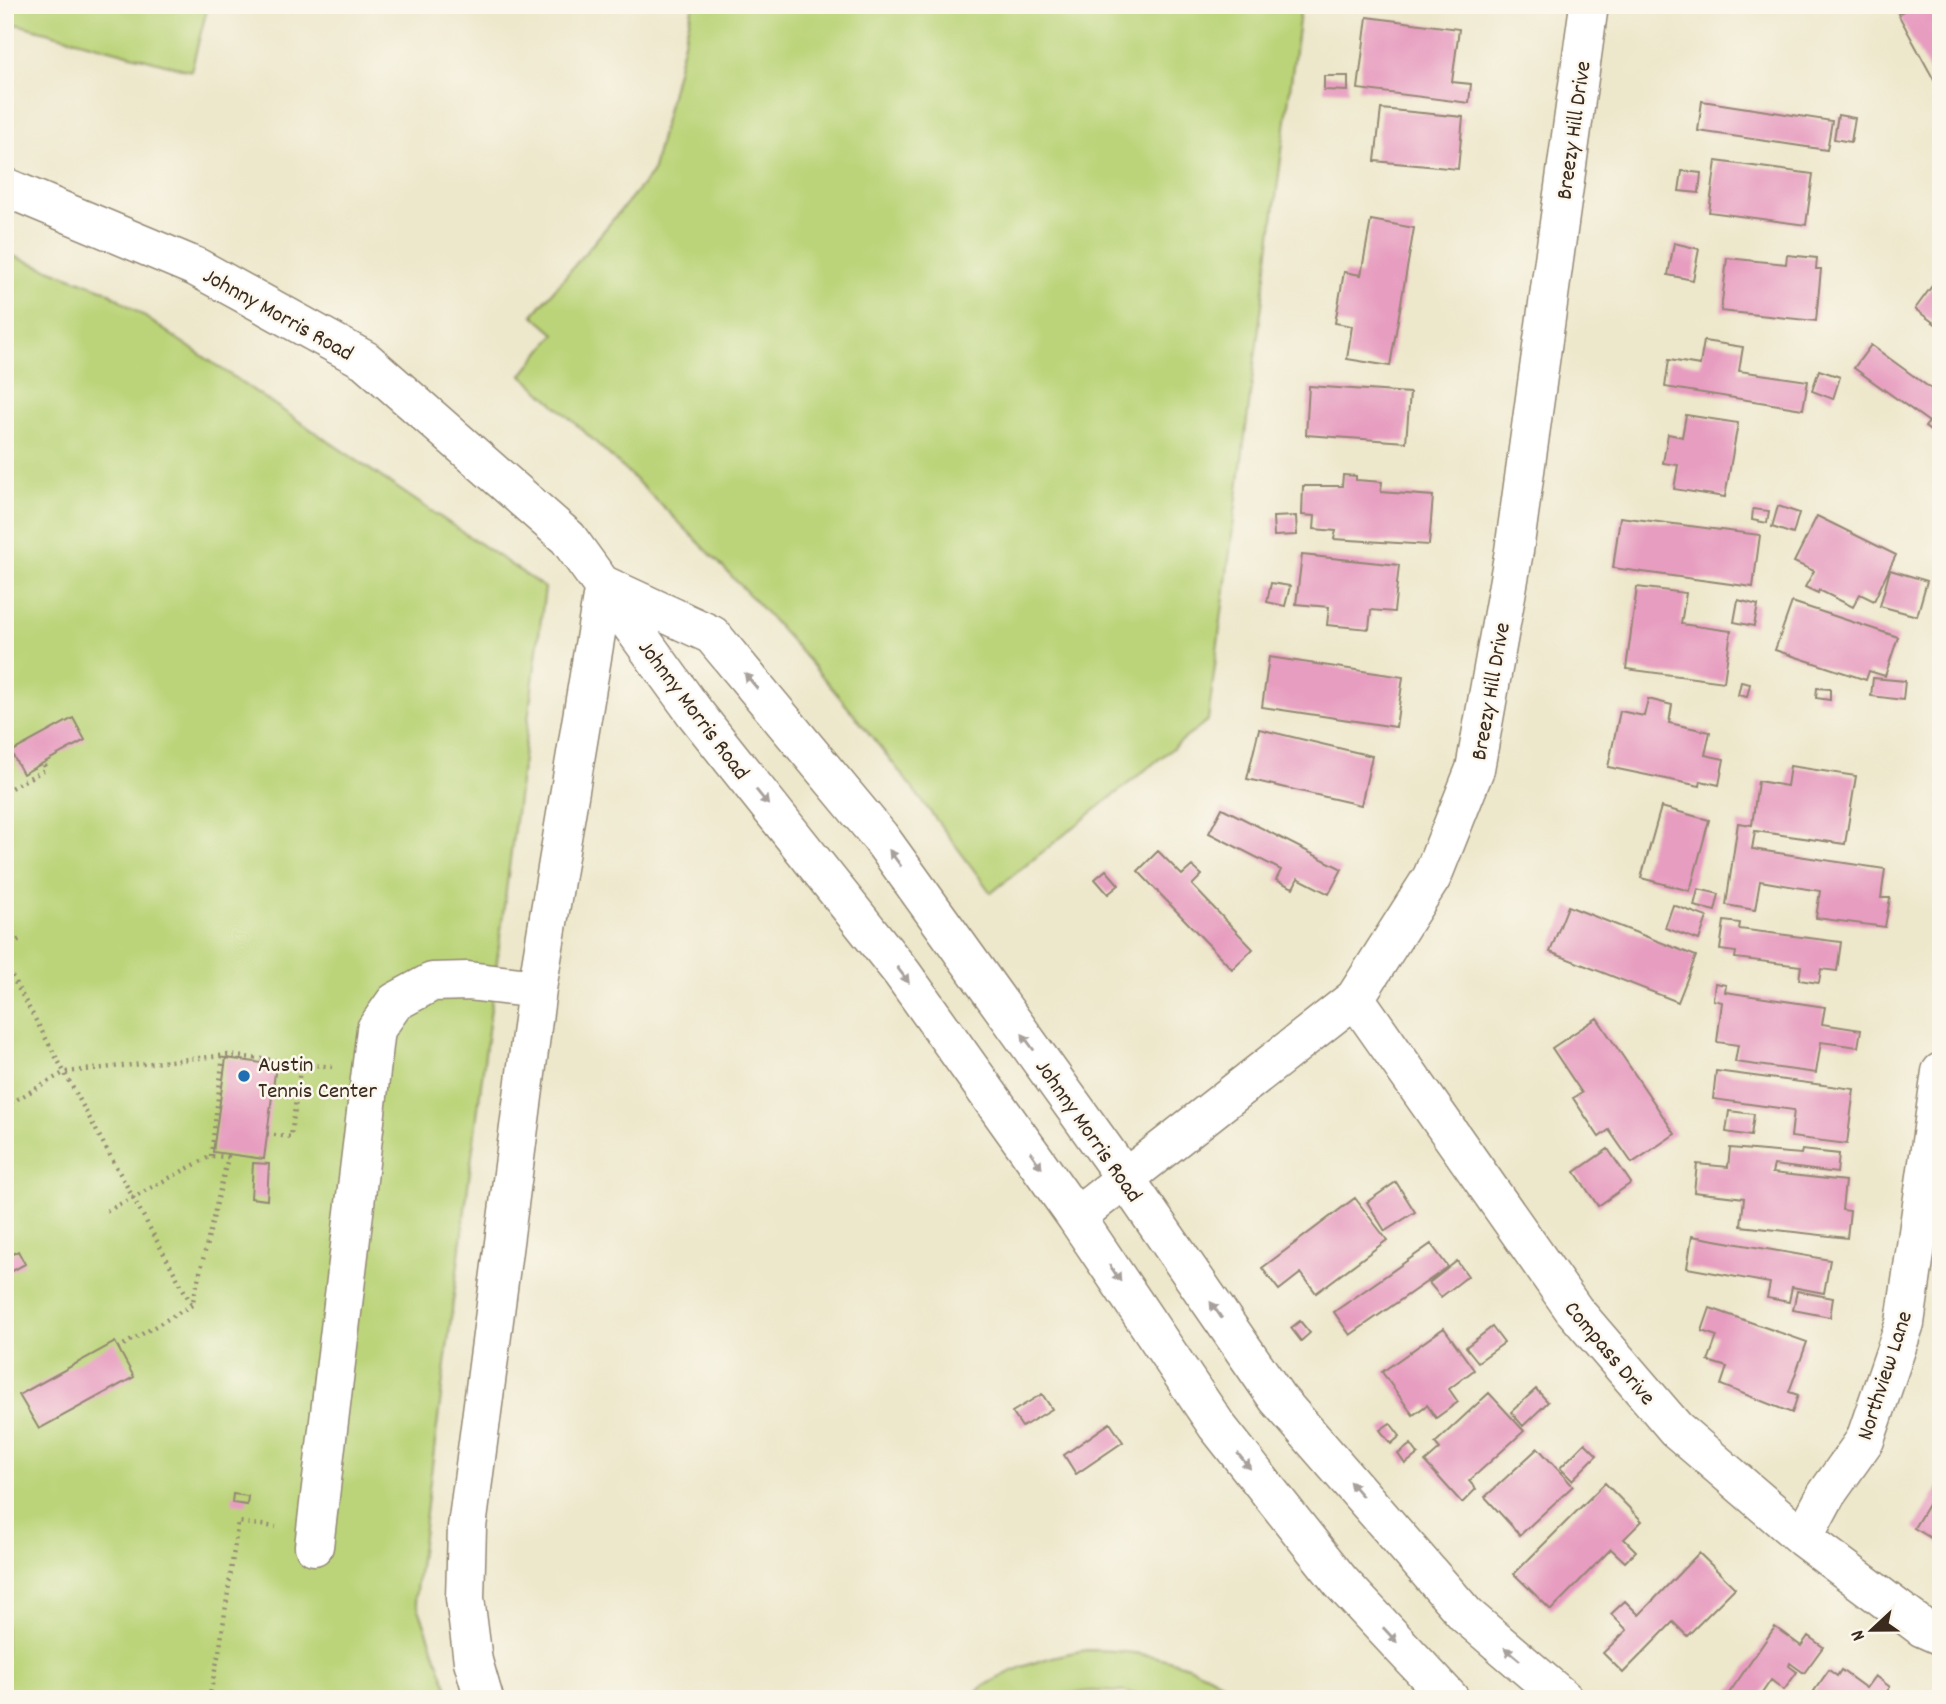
<svg xmlns="http://www.w3.org/2000/svg" width="1946" height="1704" viewBox="0 0 1946 1704" font-family="Dekko,sans-serif">
	<style>
		.green { fill: #bbd479; stroke: #7b7f4c; stroke-width: 2 }
		.building { fill: #e79dc0 }
		.lines { fill: none; stroke-linecap: round; stroke-linejoin: round }
		.minor-casing { stroke: #948874; stroke-width: 41 }
		.path { stroke: #948874; stroke-width: 4.5; stroke-dasharray: 2 5; stroke-linecap: butt }
		.minor { stroke: #fff; stroke-width: 38 }
		.oneway { fill: #a79f9a }
		.poi-dot { fill: #1f6fb2; stroke: #fbf7ec; stroke-width: 2.5 }
		.labels { text-anchor: middle; stroke-width: 5; stroke-linejoin: round; paint-order: stroke }
		.street-label { font-size: 23px; fill: #3b2a1e; stroke: #fbf7ec }
		.poi-label { font-size: 23px; fill: #3b2a1e; stroke: #fbf7ec; text-anchor: start }
	</style>
	<rect width="100%" height="100%" fill="#fbf7ec"/>
	<filter id="ink" filterUnits="userSpaceOnUse"><feTurbulence type="fractalNoise" baseFrequency=".0143" numOctaves="2"/><feDisplacementMap in="SourceGraphic" scale="14" xChannelSelector="R" yChannelSelector="G"/><feConvolveMatrix kernelMatrix="1 2 1 2 8 2 1 2 1" color-interpolation-filters="sRGB"/></filter>
	<filter id="wash" filterUnits="userSpaceOnUse"><feTurbulence type="fractalNoise" baseFrequency=".00686" numOctaves="4" result="noise"/><feDisplacementMap in="SourceGraphic" scale="28" xChannelSelector="R" yChannelSelector="G"/><feGaussianBlur stdDeviation="1.57" result="paint"/><feColorMatrix in="noise" values="0 0 0 0 0 0 0 0 0 0 0 0 0 0 0 0 0 1.4 0 .05"/><feComposite in="paint" operator="in"/></filter>
	<g filter="url(#wash)">
		<rect width="100%" height="100%" fill="#ede7cb"/>
		<!-- green -->
		<path class="green" d="M5,5H208L191,71L5,21Z
			M693,5H1301L1208,720L991,893C934,816 877,740 814,667C724,562 625,467 522,375L555,334L533,315L652,173Z
			M5,253L105,290L545,588L415,1598L452,1699H5Z
			M1087,1650C1143,1650 1201,1662 1245,1699H1160L1125,1692L1091,1691L1067,1694L1052,1699H965C1003,1671 1041,1657 1087,1650Z"/>
		<g id="blocks">
			<!-- building -->
			<path class="building" d="M1914,5H1941V93L1898,14Z
				M1367,17L1459,29L1452,82L1471,84L1469,103L1358,89Z
				M1324,76H1348V91L1324,90Z
				M1702,101L1832,121L1827,150L1698,131Z
				M1381,109L1463,117L1458,169L1375,161Z
				M1838,115L1855,118L1851,142L1834,139Z
				M1716,161L1813,174L1806,225L1709,212Z
				M1682,171L1701,173L1699,193L1679,191Z
				M1371,220L1414,228L1390,366L1347,359L1352,326L1335,323L1344,272L1361,275Z
				M1674,243L1699,249L1693,280L1668,275Z
				M1787,255L1817,258L1816,269H1821L1816,321L1721,311L1727,258L1786,264Z
				M1932,286L1941,293V328L1915,309Z
				M1704,341L1743,347L1739,371L1808,381L1803,409L1665,387L1669,360L1700,365Z
				M1871,345L1941,396L1940,438L1925,427L1929,422L1854,368Z
				M1819,370L1840,377L1833,399L1812,391Z
				M1309,386L1410,393L1406,442L1306,435Z
				M1686,415L1738,423L1725,497L1674,489L1678,465L1663,463L1668,434L1682,437Z
				M1343,475L1356,476V480L1382,482L1381,492L1433,496L1429,545L1334,539L1336,531L1314,529L1315,516L1302,515L1303,486H1342Z
				M1778,506L1799,513L1793,534L1772,527Z
				M1753,509L1769,511L1767,523L1752,520Z
				M1296,516L1297,535L1274,536L1273,517Z
				M1817,516L1896,555L1874,601L1860,594L1853,607L1819,590L1818,593L1805,587L1814,571L1794,562Z
				M1620,517L1760,535L1753,587L1613,568Z
				M1302,555L1399,565L1394,612L1371,610L1369,629L1327,625L1329,607L1296,604Z
				M1890,570L1927,581L1917,616L1880,606Z
				M1271,583L1290,586L1285,606L1267,602Z
				M1637,587L1686,593L1681,624L1731,631L1724,682L1626,669Z
				M1738,600L1758,605L1754,626L1734,622Z
				M1792,602L1898,637L1885,676L1869,671L1866,680L1775,650Z
				M1269,657L1403,677L1396,727L1262,707Z
				M1873,678L1905,681L1903,700L1871,696Z
				M1741,682L1750,684L1747,697L1738,695Z
				M1817,688L1830,689V700L1816,698Z
				M1648,699L1672,705L1669,723L1710,732L1705,755L1724,759L1719,785L1701,781L1700,786L1608,767L1620,711L1644,716Z
				M73,718L85,740L23,774L11,752Z
				M1259,729L1372,756L1361,805L1247,779Z
				M1790,766L1856,776L1845,844L1755,831L1752,849L1885,869L1881,898H1890L1885,927L1816,918L1820,891L1760,881L1755,910L1726,905L1738,823L1752,825L1758,781L1787,786Z
				M1661,807L1709,820L1690,891L1641,878Z
				M1222,808L1342,869L1329,894L1298,878L1293,888L1276,880L1281,870L1209,833Z
				M1158,851L1182,875L1192,866L1202,875L1192,885L1253,949L1232,969L1138,871Z
				M1106,870L1119,885L1108,894L1095,879Z
				M1698,889L1719,894L1715,911L1694,906Z
				M1673,905L1707,917L1699,940L1665,928Z
				M1568,906L1696,956L1678,1002L1550,952Z
				M1724,921L1740,923L1739,929L1841,942L1837,971L1821,969L1819,983L1799,980L1801,966L1735,958L1736,952L1720,950Z
				M1715,983L1726,985L1725,992L1825,1007L1822,1024L1861,1030L1858,1047L1821,1042L1816,1073L1735,1062L1738,1045L1717,1042L1722,1002L1713,1000Z
				M1597,1018L1675,1134L1632,1163L1609,1130L1599,1137L1573,1098L1582,1093L1552,1048Z
				M226,1058L276,1065L264,1159L213,1152Z
				M1716,1071L1854,1089L1847,1144L1791,1137L1794,1110L1713,1099Z
				M1729,1111L1754,1114L1751,1136L1726,1132Z
				M1730,1148L1801,1154L1802,1150L1839,1154L1837,1173L1774,1165L1772,1173L1845,1181L1842,1210L1850,1211L1847,1238L1741,1226L1744,1198L1694,1192L1697,1164L1728,1167Z
				M1608,1149L1631,1183L1598,1206L1575,1172Z
				M253,1163L269,1164L267,1200L251,1198Z
				M1396,1182L1415,1212L1385,1231L1367,1202Z
				M1355,1198L1387,1240L1316,1293L1301,1273L1279,1290L1262,1268Z
				M1692,1236L1830,1260L1824,1293L1792,1287L1789,1302L1767,1298L1770,1283L1687,1268Z
				M1431,1244L1448,1267L1350,1335L1334,1312Z
				M18,1251L25,1264L5,1275V1258Z
				M1457,1261L1468,1276L1441,1297L1429,1283Z
				M1797,1291L1833,1298L1830,1317L1793,1310Z
				M1710,1308L1807,1342L1789,1392L1798,1395L1792,1413L1721,1385L1727,1367L1708,1361L1717,1336L1702,1331Z
				M1300,1321L1310,1333L1301,1341L1291,1328Z
				M1492,1327L1504,1343L1478,1362L1466,1347Z
				M1444,1328L1474,1370L1449,1389L1458,1402L1436,1418L1427,1405L1413,1415L1382,1372Z
				M115,1342L134,1377L39,1429L19,1395Z
				M1536,1389L1548,1402L1523,1426L1511,1412Z
				M1489,1393L1524,1431L1469,1481L1476,1489L1462,1503L1425,1462L1440,1449L1435,1443Z
				M1042,1394L1052,1409L1022,1427L1012,1412Z
				M1110,1423L1123,1442L1076,1474L1064,1455Z
				M1390,1423L1400,1436L1391,1444L1380,1430Z
				M1585,1443L1597,1455L1572,1480L1560,1468Z
				M1411,1444L1418,1454L1405,1464L1398,1454Z
				M1538,1448L1573,1486L1520,1535L1485,1497Z
				M1605,1483L1642,1521L1624,1539L1636,1551L1625,1562L1611,1549L1551,1610L1514,1574Z
				M1941,1483V1544L1914,1528Z
				M233,1494L248,1496L247,1505L232,1503Z
				M1699,1553L1735,1588L1687,1636L1673,1622L1623,1673L1603,1653L1627,1630L1611,1614L1625,1601L1639,1615Z
				M1775,1627L1801,1646L1808,1636L1823,1647L1804,1673L1790,1663L1789,1666L1797,1672L1784,1690L1771,1680L1758,1699H1725Z
				M1829,1670L1837,1676L1841,1670L1866,1688L1875,1676L1890,1687L1881,1699H1822L1814,1691Z"/>
		</g>
	</g>
	<g filter="url(#ink)">
		<use href="#blocks" fill-opacity="0" stroke="#948874" stroke-width="2"/>
		<g class="lines">
			<!-- minor casing -->
			<g class="minor-casing">
				<path id="minor" d="M5,187L196,267L365,360L568,538L695,713L902,973L1076,1217L1217,1426L1340,1581L1450,1699
					M606,586L712,635L880,837L1125,1178L1277,1398L1466,1615L1564,1699
					M1355,998L1574,1310L1676,1429L1803,1538L1923,1628L1941,1636
					M1076,1217L1355,998L1432,877L1475,769L1514,551L1589,5
					M1803,1538L1826,1495L1865,1440L1905,1323L1941,1072
					M314,1546L376,1029L395,1002L432,982L468,981L537,989
					M484,1699L473,1661L465,1598L467,1527L537,989L604,585"/>
			</g>
			<!-- path -->
			<path class="path" d="M5,791L46,769L43,763
				M5,947L20,939
				M5,964L192,1305
				M5,1106L65,1072L228,1055L332,1067
				M267,1134L291,1137L301,1062
				M211,1156L223,1056
				M107,1211L211,1156L228,1157L192,1305L118,1348
				M209,1699L220,1647L238,1522L276,1527"/>
			<!-- minor -->
			<use href="#minor" class="minor"/>
		</g>
		<!-- one-way arrows -->
		<defs><path id="oneway-solid" d="M-6-.8H1V-3.2L6.5 0L1 3.2V.8H-6Z" transform="scale(1.75)"/></defs>
		<g class="oneway">
			<use href="#oneway-solid" transform="translate(751 681) rotate(-130)"/>
			<use href="#oneway-solid" transform="translate(762 797) rotate(51)"/>
			<use href="#oneway-solid" transform="translate(895 858) rotate(-126)"/>
			<use href="#oneway-solid" transform="translate(903 975) rotate(53)"/>
			<use href="#oneway-solid" transform="translate(1028 1042) rotate(-126)"/>
			<use href="#oneway-solid" transform="translate(1036 1160) rotate(55)"/>
			<use href="#oneway-solid" transform="translate(1115 1273) rotate(56)"/>
			<use href="#oneway-solid" transform="translate(1216 1310) rotate(-125)"/>
			<use href="#oneway-solid" transform="translate(1244 1461) rotate(51)"/>
			<use href="#oneway-solid" transform="translate(1356 1489) rotate(-131)"/>
			<use href="#oneway-solid" transform="translate(1390 1635) rotate(47)"/>
			<use href="#oneway-solid" transform="translate(1512 1654) rotate(-140)"/>
		</g>
	</g>
	<!-- markers -->
	<circle class="poi-dot" cx="244" cy="1076" r="7"/>
	<g class="labels">
		<!-- street labels -->
		<g class="street-label">
			<text transform="translate(1572 130) rotate(-82)" y="8">Breezy Hill Drive</text>
			<text transform="translate(279 313) rotate(29)" y="8">Johnny Morris Road</text>
			<text transform="translate(1489 691) rotate(-80)" y="8">Breezy Hill Drive</text>
			<text transform="translate(695 709) rotate(53)" y="8">Johnny Morris Road</text>
			<text transform="translate(1090 1130) rotate(55)" y="8">Johnny Morris Road</text>
			<text transform="translate(1611 1352) rotate(50)" y="8">Compass Drive</text>
			<text transform="translate(1883 1375) rotate(-72)" y="8">Northview Lane</text>
		</g>
		<!-- poi labels -->
		<g class="poi-label">
			<text x="258" y="1071">Austin<tspan x="258" dy="26">Tennis Center</tspan></text>
		</g>
	</g>
	<!-- margin -->
	<rect width="1946" height="1704" fill="none" stroke="#fbf7ec" stroke-width="28"/>
	<!-- north arrow -->
	<g transform="translate(1872 1630) rotate(248)" stroke="#fbf7ec" stroke-width="5" paint-order="stroke">
	<path d="M0-5L12 26L0 18L-12 26Z" fill="#3b2a1e"/>
	<text y="-10" font-size="19" font-weight="bold" text-anchor="middle" fill="#3b2a1e">N</text>
	</g>
</svg>
